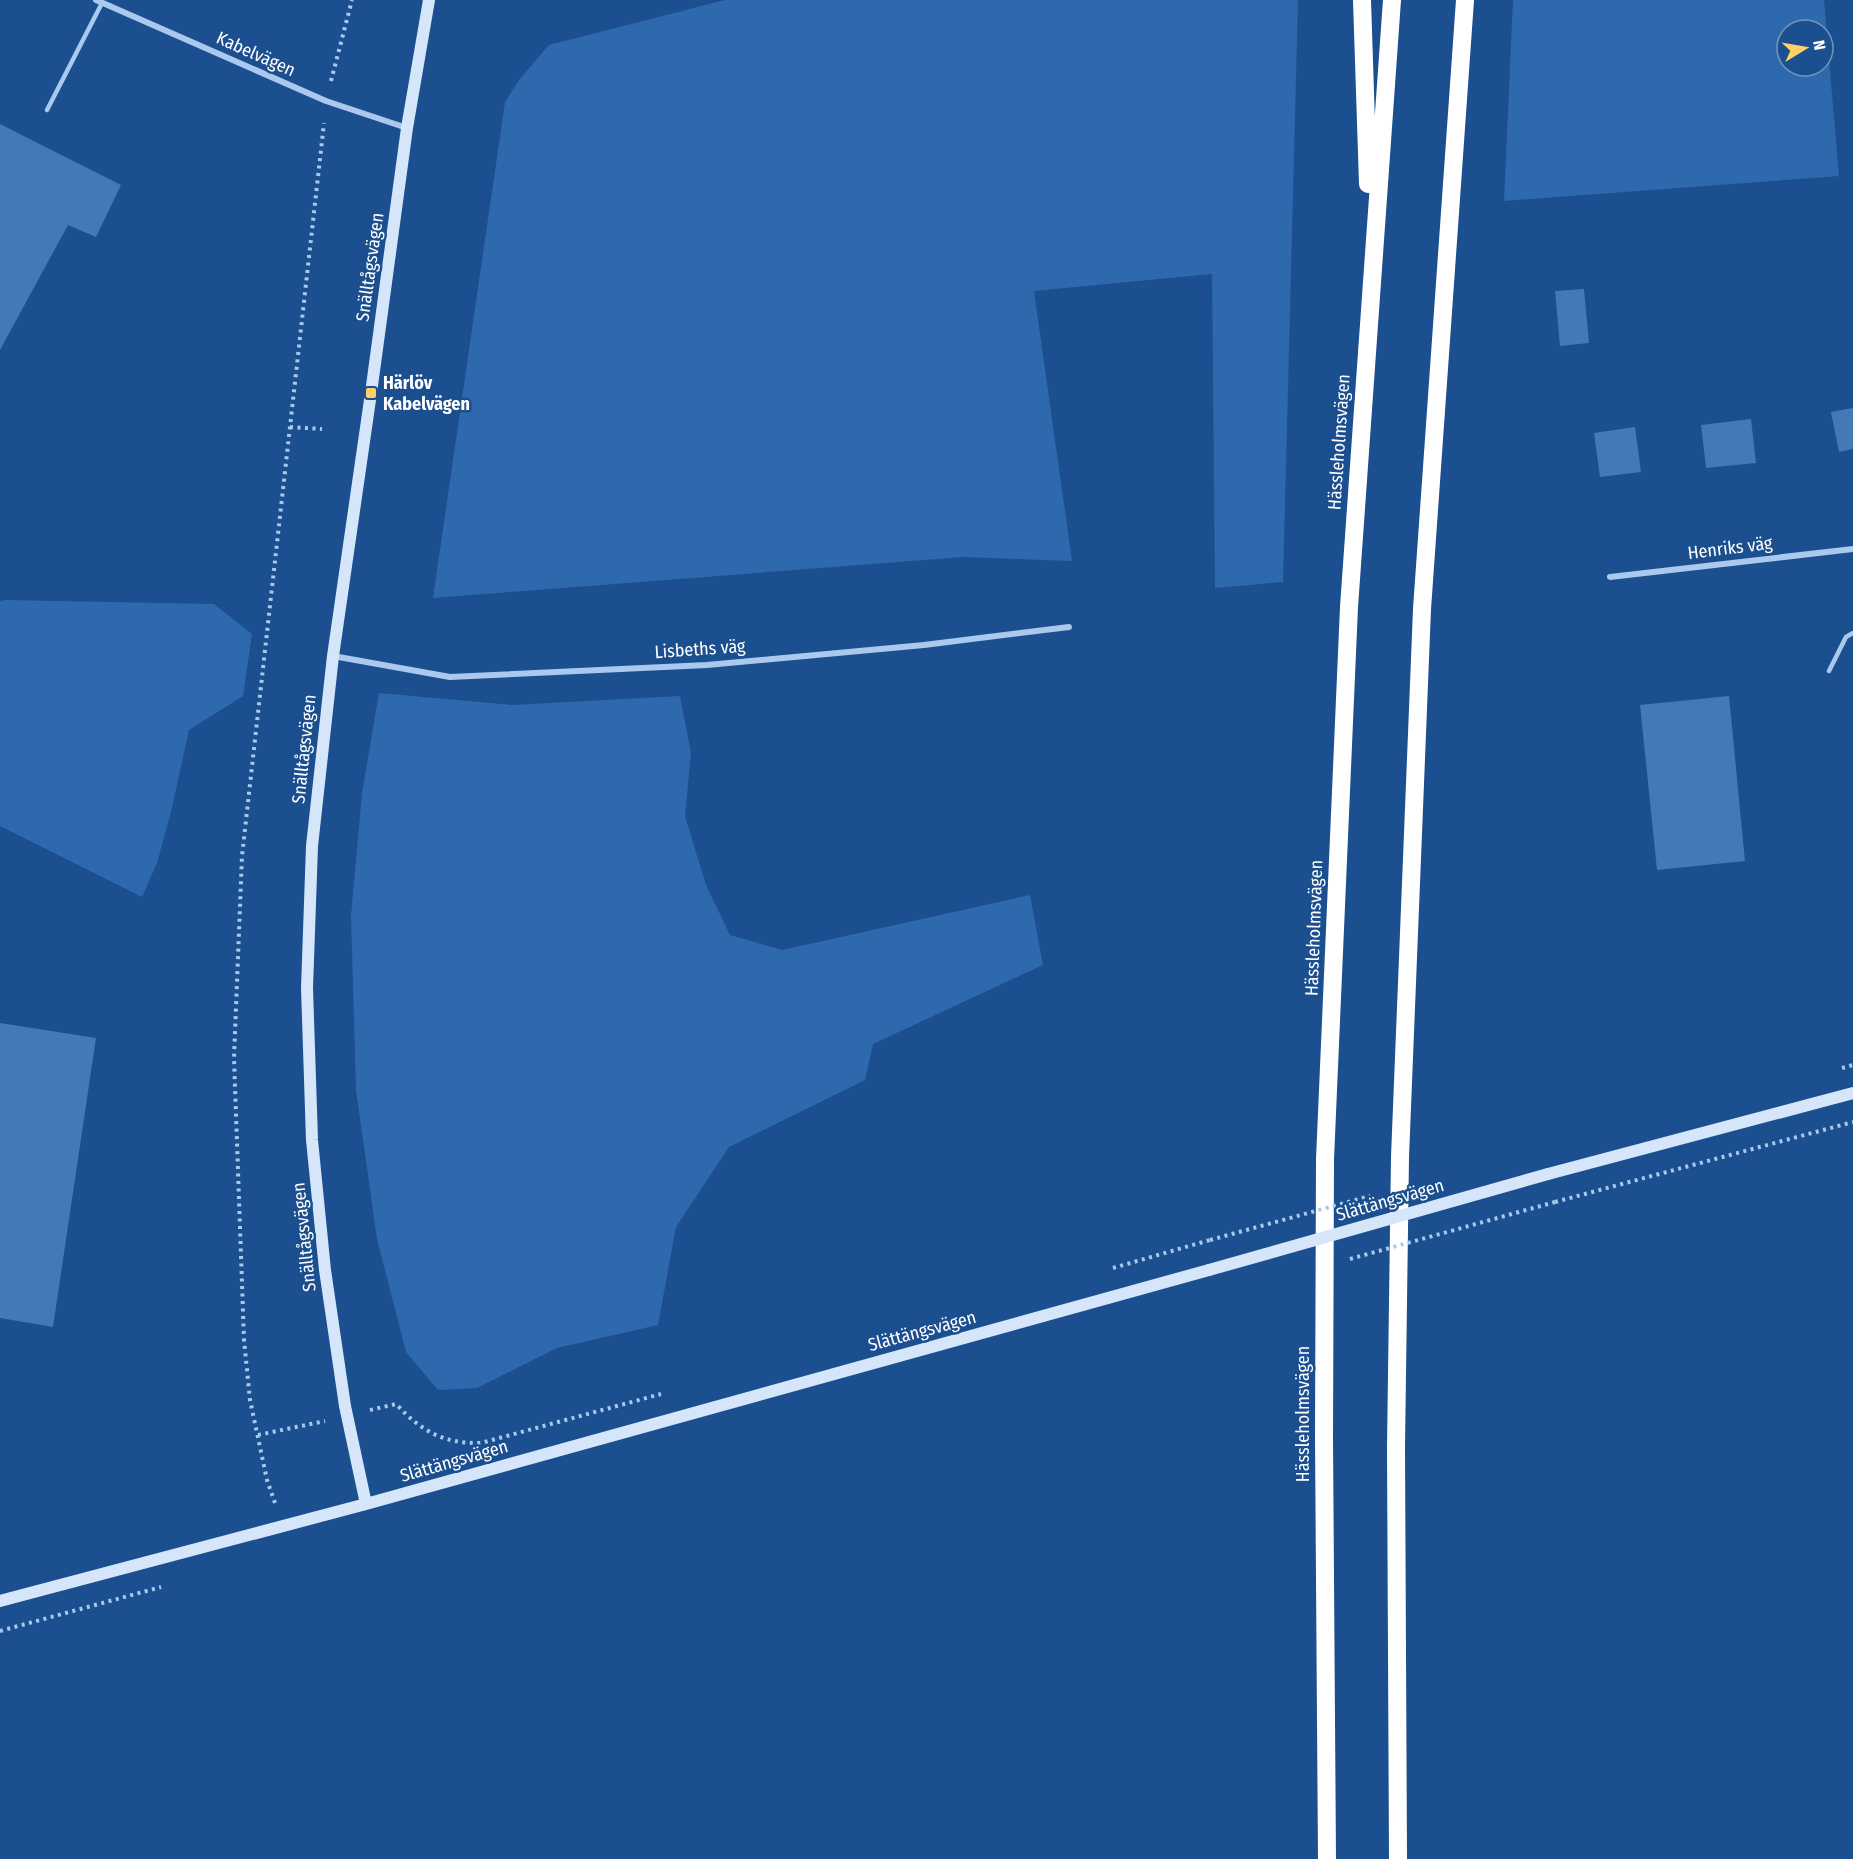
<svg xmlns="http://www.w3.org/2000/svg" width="1853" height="1859" viewBox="0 0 1853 1859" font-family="'Fira Sans Condensed',sans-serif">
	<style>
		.green { fill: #2e69ad; fill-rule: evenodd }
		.building { fill: #4478b7 }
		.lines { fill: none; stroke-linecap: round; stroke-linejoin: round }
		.path { stroke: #a9c9ee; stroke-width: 4; stroke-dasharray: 3 4.5; stroke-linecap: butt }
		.lane { stroke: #a9c9ee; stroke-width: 4.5 }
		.street { stroke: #a9c9ee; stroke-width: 6 }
		.secondary { stroke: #d6e6fa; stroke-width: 12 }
		.highway { stroke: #fff; stroke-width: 18 }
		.path-bridge { stroke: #a9c9ee; stroke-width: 4; stroke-dasharray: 3 4.5; stroke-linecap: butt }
		.secondary-bridge { stroke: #d6e6fa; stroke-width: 12 }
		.poi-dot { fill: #ffd166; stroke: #1b4f8f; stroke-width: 2 }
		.labels { text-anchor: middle; stroke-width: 5; stroke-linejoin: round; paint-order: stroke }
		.street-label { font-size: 18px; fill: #fff; stroke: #1b4f8f }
		.poi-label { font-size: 18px; font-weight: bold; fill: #fff; stroke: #1b4f8f; text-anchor: start }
	</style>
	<rect width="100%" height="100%" fill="#1b4f8f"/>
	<!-- green -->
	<path class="green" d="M725,0H1298L1283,582L1215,588L1212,274L1034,291L1072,561L963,557L433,598L505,102L519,80L549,45Z
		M1513,0H1824L1839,176L1504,201ZM1787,30H1823V66H1787Z
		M5,600L214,604L252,634L243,696L189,730L171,812L157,863L142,897L0,826V601Z
		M379,693L512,705L680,696L691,753L685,816L706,885L730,935L782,950L1030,895L1043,965L873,1044L865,1080L729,1147L676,1227L658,1325L557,1348L477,1388L438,1390L406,1352L377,1239L356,1090L351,916L362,793Z"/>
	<!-- building -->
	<path class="building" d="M0,124L121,185L96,237L68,225L0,350Z
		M1584,289L1589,343L1560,346L1555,291Z
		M1853,408V449L1839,452L1831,412Z
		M1751,419L1756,463L1706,468L1701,425Z
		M1635,427L1641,472L1600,477L1594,433Z
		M1729,696L1745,861L1657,870L1640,705Z
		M0,1023L96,1038L53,1327L0,1318Z"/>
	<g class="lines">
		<!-- path -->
		<path class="path" d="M331,81L352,0
			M290,427L322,429
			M1842,1068L1853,1065
			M1555,1202L1853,1122
			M1113,1268L1210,1240
			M370,1410L396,1404C421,1431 444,1444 481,1443L661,1394
			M258,1435L325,1421
			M275,1503L267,1480L250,1400L244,1340L234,1058L242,856L324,123
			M0,1631L161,1587"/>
		<!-- lane -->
		<path class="lane" d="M47,110L102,3
			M1829,671L1846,637L1853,633"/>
		<!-- street -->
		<path class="street" d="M96,0L326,101L407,128
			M1610,577L1853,549
			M333,656L450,677L707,665L924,645L1069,627"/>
		<!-- secondary -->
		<path class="secondary" d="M1548,1174L1853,1093
			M366,1504L345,1406L325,1270L312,1140L307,988L312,846L333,656L371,393L407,128L429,0
			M0,1601L366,1504L1209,1270"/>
		<!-- highway -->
		<path class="highway" d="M1362,0L1368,184
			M1327,1859L1324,1438L1325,1159L1349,607L1392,0
			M1398,1859L1396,1447L1400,1157L1422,609L1465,0"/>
		<!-- path-bridge -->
		<path class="path-bridge" d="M1210,1240L1370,1196
			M1350,1259L1555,1202"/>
		<!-- secondary-bridge -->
		<path class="secondary-bridge" d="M1209,1270L1548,1174"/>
	</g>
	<!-- markers -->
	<rect class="poi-dot" x="365" y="387" width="12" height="12" rx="3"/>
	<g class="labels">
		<!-- street labels -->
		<g class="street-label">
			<text transform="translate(256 54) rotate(24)" y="6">Kabelvägen</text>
			<text transform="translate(370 267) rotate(-82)" y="6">Snälltågsvägen</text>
			<text transform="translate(1339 442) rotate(-86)" y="6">Hässleholmsvägen</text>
			<text transform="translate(1730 548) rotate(-7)" y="6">Henriks väg</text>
			<text transform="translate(700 649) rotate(-4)" y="6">Lisbeths väg</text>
			<text transform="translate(304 749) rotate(-84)" y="6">Snälltågsvägen</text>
			<text transform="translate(1314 928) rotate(-88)" y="6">Hässleholmsvägen</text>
			<text transform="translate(1390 1200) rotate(-16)" y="6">Slättängsvägen</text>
			<text transform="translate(304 1237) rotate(-96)" y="6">Snälltågsvägen</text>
			<text transform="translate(922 1331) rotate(-15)" y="6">Slättängsvägen</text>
			<text transform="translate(1303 1414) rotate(-90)" y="6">Hässleholmsvägen</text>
			<text transform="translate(454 1461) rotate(-16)" y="6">Slättängsvägen</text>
		</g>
		<!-- poi labels -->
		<g class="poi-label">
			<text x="383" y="389">Härlöv<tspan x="383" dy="21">Kabelvägen</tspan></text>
		</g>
	</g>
	<!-- north arrow -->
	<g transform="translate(1805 48) rotate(79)"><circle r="28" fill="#1b4f8f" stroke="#7695bc" stroke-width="1.5"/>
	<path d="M0-4.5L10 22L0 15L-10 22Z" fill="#ffd166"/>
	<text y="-9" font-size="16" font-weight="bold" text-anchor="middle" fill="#ffffff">N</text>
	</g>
</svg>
